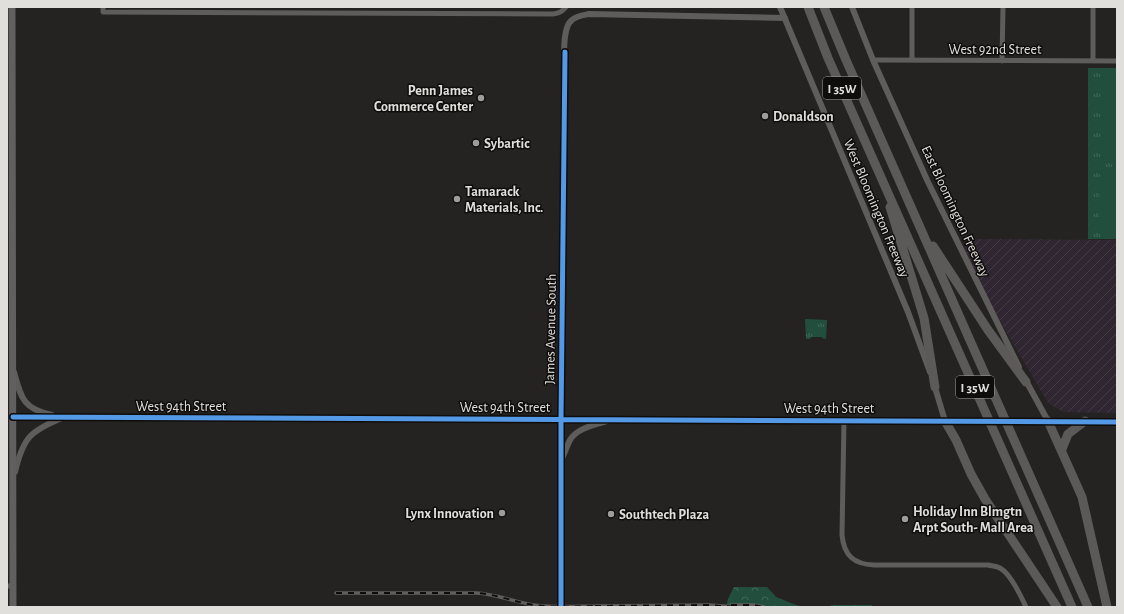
<svg xmlns="http://www.w3.org/2000/svg" width="1124" height="614" viewBox="0 0 1124 614" font-family="'Alegreya Sans',sans-serif">
	<style>
		.industrial { fill: url(#industrial-furrows) }
		.grass { fill: url(#grass-tufts) }
		.forest { fill: url(#forest-crowns) }
		.pitch { fill: #224f3d }
		.lines { fill: none; stroke-linecap: round; stroke-linejoin: round }
		.minor { stroke: #5f5d5c; stroke-width: 5 }
		.tertiary { stroke: #5f5d5c; stroke-width: 6 }
		.secondary { stroke: #615f5f; stroke-width: 7 }
		.motorway { stroke: #5c5a59; stroke-width: 9 }
		.rail-casing { stroke: #605e5d; stroke-width: 3.5 }
		.rail { stroke: #0f0d0b; stroke-width: 2; stroke-dasharray: 6; stroke-linecap: butt }
		.tertiary-bridge { stroke: #5f5d5c; stroke-width: 6 }
		.cycleway-casing { stroke: #0f0d0b; stroke-width: 8 }
		.cycleway { stroke: #5399e6; stroke-width: 5 }
		.poi-dot { fill: #9f9d9b; stroke: #0f0d0b; stroke-width: 1.5 }
		.labels { text-anchor: middle; stroke-width: 3; stroke-linejoin: round; paint-order: stroke }
		.shield { fill: #0f0d0b; stroke: #a2a09d; stroke-width: 1 }
		.shield-label { font-size: 13px; font-weight: bold; fill: #e1dfdc }
		.street-label { font-size: 14px; fill: #e1dfdc; stroke: #0f0d0b }
		.poi-label { font-size: 14px; font-weight: bold; fill: #e1dfdc; stroke: #0f0d0b; text-anchor: start }
	</style>
	<defs>
		<pattern id="industrial-furrows" width="10" height="10" patternUnits="userSpaceOnUse"><rect width="10" height="10" fill="#302632"/><path d="M-1 1l2-2M0 10L10 0M9 11l2-2" fill="none" stroke="#443b45"/></pattern>
		<pattern id="grass-tufts" width="24" height="20" patternUnits="userSpaceOnUse"><rect width="24" height="20" fill="#224f3d"/><path d="M3 7l-1-3M5 7V3M7 7l1-3M15 17l-1-3M17 17v-4M19 17l1-3" fill="none" stroke="#426858"/></pattern>
		<pattern id="forest-crowns" width="20" height="18" patternUnits="userSpaceOnUse"><rect width="20" height="18" fill="#224f3d"/><path d="M2 6a3 3 0 1 1 6 0M12 15a3 3 0 1 1 6 0" fill="none" stroke="#426858"/></pattern>
	</defs>
	<rect width="100%" height="100%" fill="#252321"/>
	<!-- industrial -->
	<path class="industrial" d="M974,239L1117,240V413L1063,412L1048,403L996,314L963,248Z"/>
	<!-- grass -->
	<path class="grass" d="M1088,68H1117V239H1088Z
		M805,319L827,320L826,339L822,338V337H811L810,339H806Z"/>
	<!-- forest -->
	<path class="forest" d="M734,587H767L776,597L796,605L804,607H726L728,599Z
		M832,605H872V607H828Z"/>
	<!-- pitch -->
	<path class="pitch" d="M1109,78H1117V150H1103L1105,81Z
		M1100,170H1117V232L1104,231L1099,225Z"/>
	<g class="lines">
		<!-- minor -->
		<path class="minor" d="M103,7V12L553,14C559,13 562,12 566,7
			M873,60L1117,61
			M912,60V7
			M1002,61L1003,7
			M1093,61V7
			M844,420L842,535C844,556 854,564 874,565H988C992,566 996,566 1000,568C1011,574 1021,596 1026,607
			M7,586H13"/>
		<!-- tertiary -->
		<path class="tertiary" d="M780,7L908,312L930,372
			M852,7L873,60L928,182L1019,367
			M14,372C21,398 23,409 52,415
			M1025,379L1048,421
			M934,384L945,421
			M13,417L971,421
			M1025,421L1117,422
			M562,458C565,452 567,446 570,440C577,428 595,425 607,421
			M15,472C23,438 30,431 62,418
			M561,607V419L564,74C565,62 561,28 572,20C576,16 584,15 589,14L785,18"/>
		<!-- secondary -->
		<path class="secondary" d="M12,7L13,607"/>
		<!-- motorway -->
		<path class="motorway" d="M808,7L828,58L1072,607
			M824,7L846,60L1088,607
			M890,207L924,318L935,387
			M933,246L988,330L1026,382
			M945,421L956,440L971,474L985,499L1057,607
			M1048,421L1082,497L1107,607
			M1062,449L1068,434L1085,421"/>
		<!-- rail casing -->
		<g class="rail-casing">
			<path id="rail" d="M336,593H476C496,594 514,602 534,605C556,608 579,606 601,606
				M731,605H754L764,607
				M595,606L709,605L736,607"/>
		</g>
		<!-- rail -->
		<use href="#rail" class="rail"/>
		<!-- tertiary-bridge -->
		<path class="tertiary-bridge" d="M971,421H1025"/>
		<!-- cycleway casing -->
		<g class="cycleway-casing">
			<path id="cycleway" d="M13,417L1117,422
				M561,607V419L565,52"/>
		</g>
		<!-- cycleway -->
		<use href="#cycleway" class="cycleway"/>
	</g>
	<!-- markers -->
	<g class="poi-dot">
		<circle cx="481" cy="98" r="4"/>
		<circle cx="765" cy="116" r="4"/>
		<circle cx="476" cy="143" r="4"/>
		<circle cx="457" cy="199" r="4"/>
		<circle cx="502" cy="513" r="4"/>
		<circle cx="611" cy="514" r="4"/>
		<circle cx="905" cy="519" r="4"/>
	</g>
	<g class="labels">
		<!-- shield labels -->
		<g class="shield">
			<rect x="823" y="77" width="38" height="22" rx="3"/>
			<rect x="956" y="376" width="38" height="22" rx="3"/>
		</g>
		<g class="shield-label">
			<text x="842" y="93">I 35W</text>
			<text x="975" y="392">I 35W</text>
		</g>
		<!-- street labels -->
		<g class="street-label">
			<text x="995" y="54">West 92nd Street</text>
			<text transform="translate(877 208) rotate(67)" y="5">West Bloomington Freeway</text>
			<text transform="translate(956 211) rotate(65)" y="5">East Bloomington Freeway</text>
			<text transform="translate(550 329) rotate(-89)" y="5">James Avenue South</text>
			<text x="181" y="411">West 94th Street</text>
			<text x="505" y="412">West 94th Street</text>
			<text x="829" y="413">West 94th Street</text>
		</g>
		<!-- poi labels -->
		<g class="poi-label">
			<text x="473" y="95" text-anchor="end">Penn James<tspan x="473" dy="16">Commerce Center</tspan></text>
			<text x="773" y="121">Donaldson</text>
			<text x="484" y="148">Sybartic</text>
			<text x="465" y="196">Tamarack<tspan x="465" dy="16">Materials, Inc.</tspan></text>
			<text x="913" y="516">Holiday Inn Blmgtn<tspan x="913" dy="16">Arpt South- Mall Area</tspan></text>
			<text x="494" y="518" text-anchor="end">Lynx Innovation</text>
			<text x="619" y="519">Southtech Plaza</text>
		</g>
	</g>
	<!-- border -->
	<rect width="1124" height="614" fill="none" stroke="#e1dfdc" stroke-width="16"/>
</svg>
